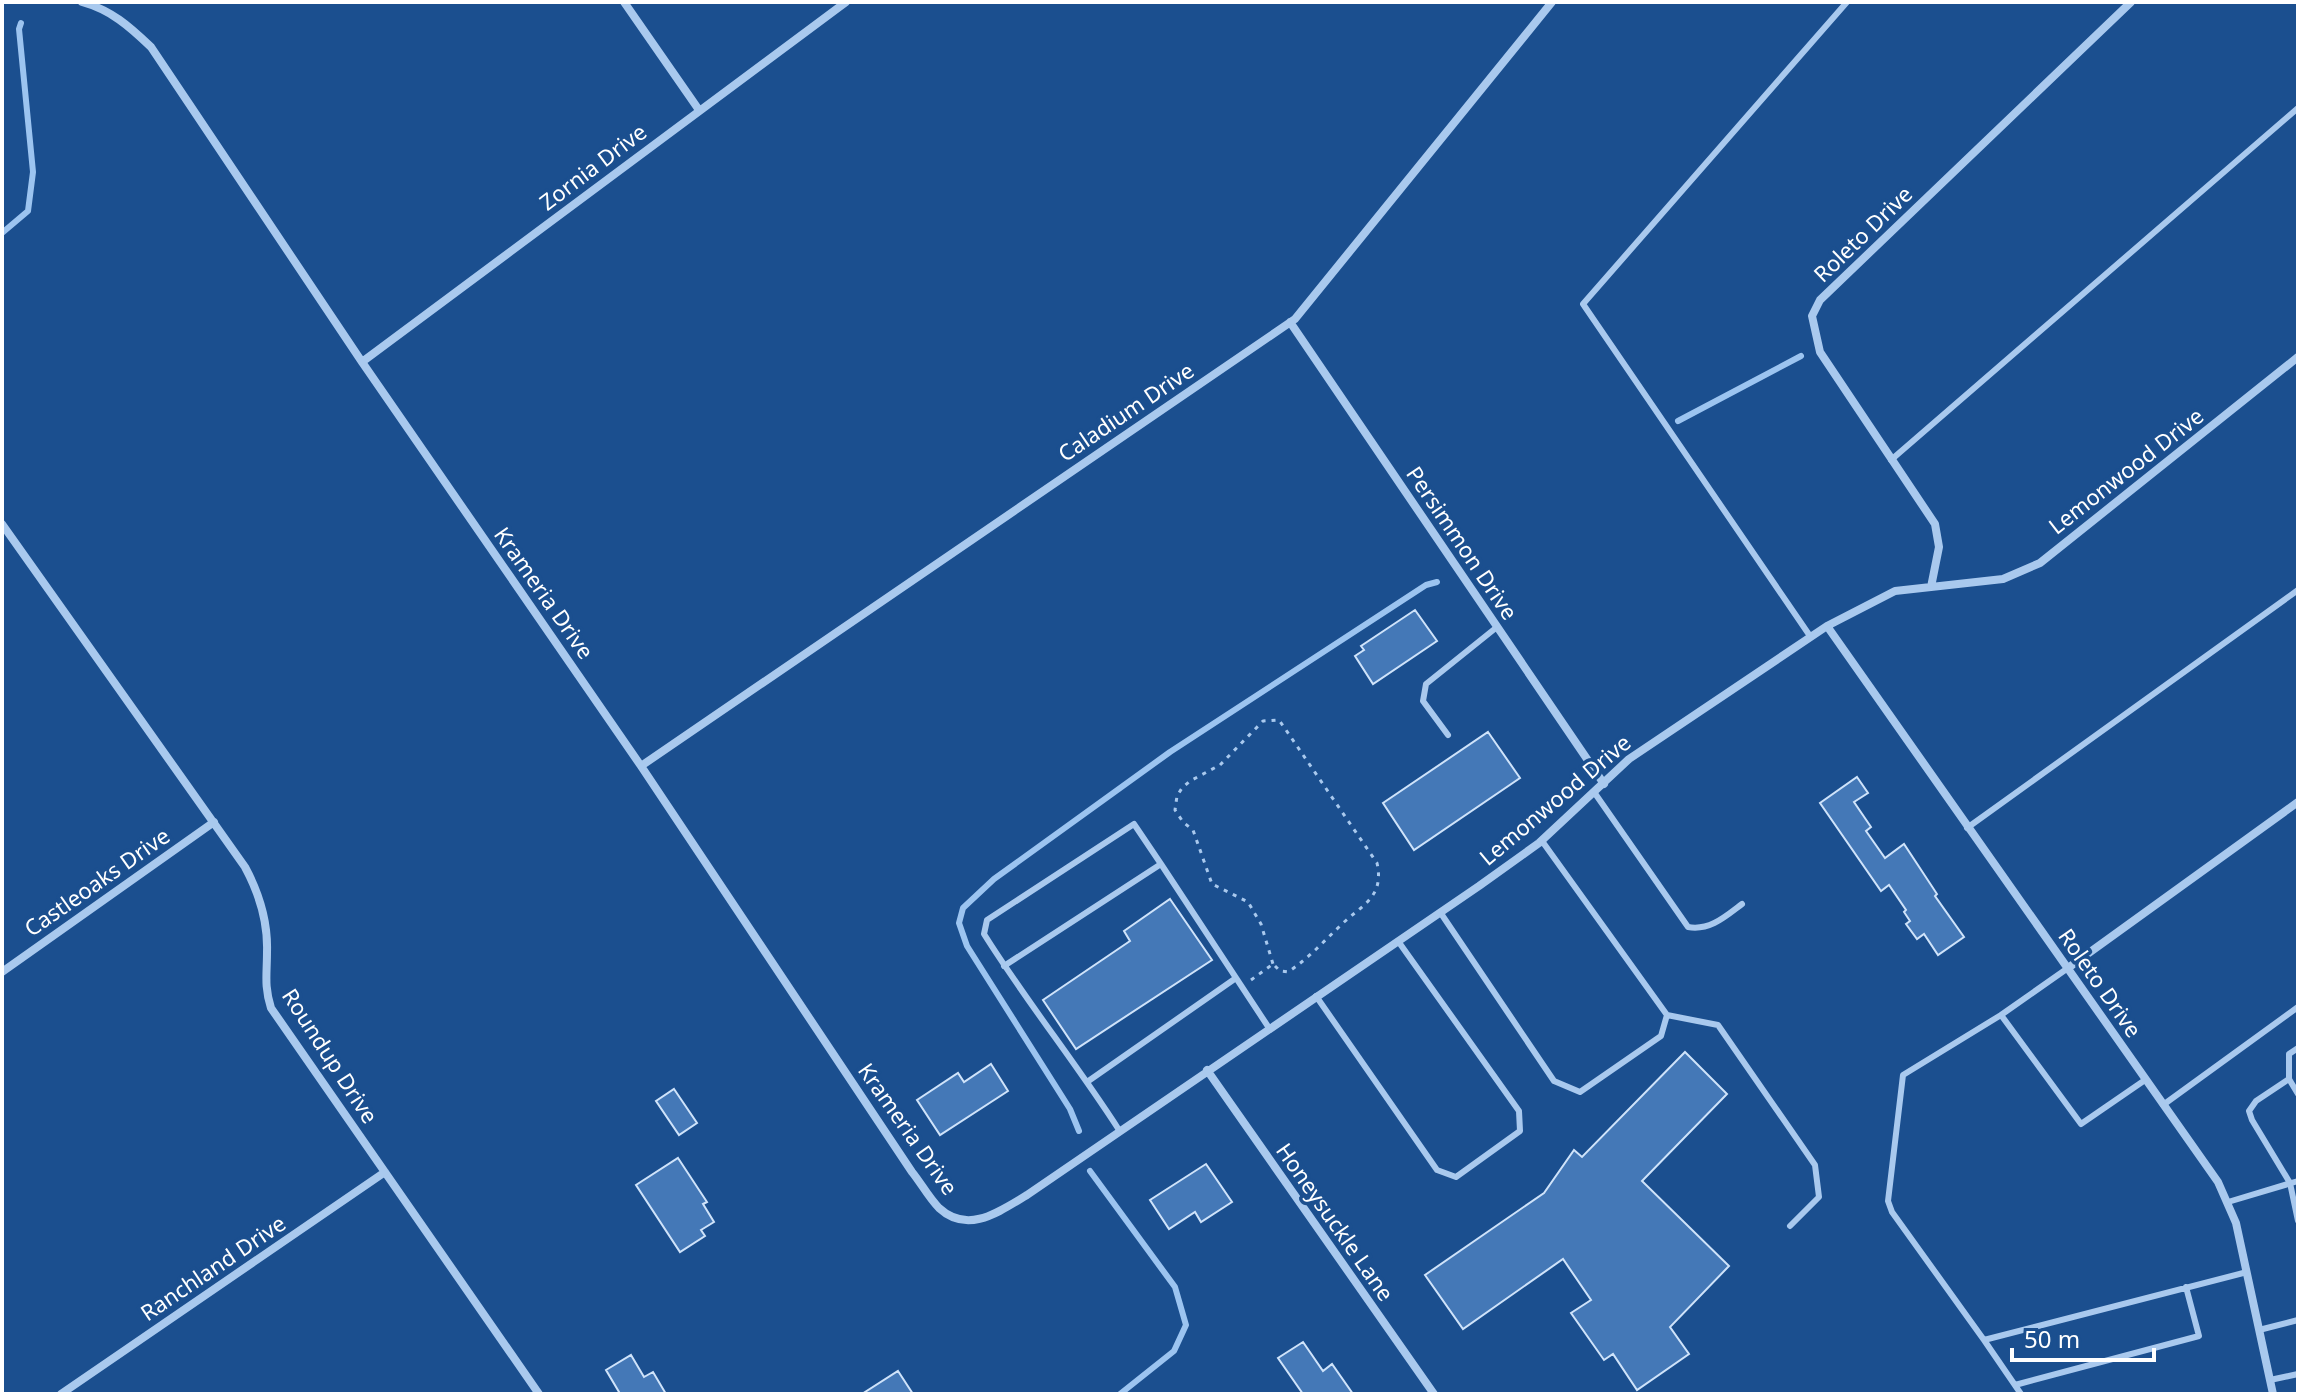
<svg xmlns="http://www.w3.org/2000/svg" width="2300" height="1396" viewBox="0 0 2300 1396" font-family="'Noto Sans',sans-serif">
	<style>
		.lines { fill: none; stroke-linecap: round; stroke-linejoin: round }
		.stream { stroke: #9cc4f0; stroke-width: 6 }
		.building { fill: #4478b7; stroke: #cfe3fa; stroke-width: 2 }
		.path { stroke: #a9c9ee; stroke-width: 3; stroke-dasharray: 4 6; stroke-linecap: butt }
		.lane { stroke: #a9c9ee; stroke-width: 6 }
		.street { stroke: #a9c9ee; stroke-width: 8 }
		.labels { text-anchor: middle; stroke-width: 7; stroke-linejoin: round; paint-order: stroke }
		.street-label { font-size: 22px; fill: #fff; stroke: #1b4f8f }
	</style>
	<rect width="100%" height="100%" fill="#1b4f8f"/>
	<g class="lines">
		<!-- stream -->
		<path class="stream" d="M2,233L28,211L33,172L19,29L21,23
			M1678,421L1801,356
			M1079,1131L1070,1109L967,946L959,923L963,908L994,879L1170,752L1426,585L1437,582
			M1090,1171L1175,1287L1186,1325L1174,1351L1120,1394"/>
	</g>
	<!-- building -->
	<path class="building" d="M1415,610L1437,641L1373,684L1355,656L1364,650L1361,646Z
		M1488,732L1520,778L1414,850L1383,803Z
		M1857,777L1868,793L1854,802L1871,827L1866,831L1885,858L1904,844L1937,894L1935,896L1964,937L1938,955L1924,934L1917,939L1906,924L1910,921L1904,912L1906,910L1889,885L1881,891L1820,803Z
		M1170,899L1212,960L1076,1049L1043,1000L1130,941L1124,931Z
		M1685,1052L1727,1094L1642,1181L1729,1266L1670,1327L1689,1354L1637,1390L1613,1354L1604,1360L1571,1313L1591,1300L1563,1259L1463,1329L1425,1275L1544,1193L1574,1150L1582,1157Z
		M991,1064L1008,1091L940,1135L917,1100L958,1073L964,1082Z
		M674,1089L697,1123L679,1135L656,1101Z
		M678,1158L707,1202L703,1204L714,1222L701,1230L705,1236L680,1252L636,1185Z
		M1206,1164L1232,1202L1201,1222L1195,1212L1169,1229L1150,1200Z
		M1303,1342L1323,1371L1332,1364L1353,1394H1303L1278,1358Z
		M631,1355L644,1377L653,1372L666,1394H616L619,1392L606,1370Z
		M898,1371L913,1394H862Z"/>
	<g class="lines">
		<!-- path -->
		<path class="path" d="M1251,980L1273,964L1280,971L1288,972C1309,958 1323,942 1341,925C1360,906 1385,898 1377,863L1286,730L1279,720L1263,721L1220,765L1190,781L1182,788L1177,796L1175,810L1183,822L1193,830L1212,884L1248,902L1261,924L1273,964"/>
		<!-- lane -->
		<path class="lane" d="M1891,460L2298,108
			M1810,636L1583,304L1847,2
			M1448,735L1423,701L1426,684L1497,627
			M1594,792L1688,927C1710,931 1726,916 1742,904
			M1967,828L2298,590
			M1161,864L1269,1028
			M1440,912L1554,1081L1580,1092L1661,1036L1667,1015L1542,841
			M1004,966L1161,864L1134,824L987,920L984,934C1026,1001 1076,1063 1119,1130
			M2068,968L2001,1015L2081,1124L2145,1080
			M1316,996L1437,1170L1456,1177L1520,1131L1519,1111L1398,941
			M1667,1015L1718,1025L1815,1165L1819,1197L1790,1226
			M2298,1048L2289,1054V1079L2256,1101L2249,1111L2252,1120L2290,1183L2298,1221
			M2289,1079L2298,1094
			M1087,1082L1236,978
			M2163,1105L2298,1007
			M2228,1202L2298,1181
			M2259,1330L2298,1320
			M1984,1340L1892,1212L1888,1201L1903,1075L2001,1015
			M2270,1380L2298,1374
			M2015,1385L2199,1336L2186,1287
			M2021,1394L1984,1340L2247,1272"/>
		<!-- street -->
		<path class="street" d="M82,2C111,10 129,26 151,47L362,362L641,766L912,1172C921,1183 929,1198 939,1208C968,1235 1000,1211 1027,1195L1479,886L1539,843L1629,759L1827,626L1895,591L2003,579L2040,563L2298,357
			M624,2L699,110
			M1290,322L1604,784
			M362,362L846,2
			M2,524L245,867C259,893 268,922 267,952C267,974 264,986 271,1008L539,1394
			M1931,587L1939,547L1935,524L1820,352L1812,316L1820,300L2131,2
			M1827,626L2218,1182L2236,1223L2273,1394
			M641,766L1295,319L1552,2
			M2068,968L2298,802
			M2,972L214,822
			M1207,1070L1434,1394
			M61,1394L385,1172"/>
	</g>
	<g class="labels">
		<!-- street labels -->
		<g class="street-label">
			<text transform="translate(593 167) rotate(-37)" y="8">Zornia Drive</text>
			<text transform="translate(1863 234) rotate(-44)" y="8">Roleto Drive</text>
			<text transform="translate(1126 412) rotate(-34)" y="8">Caladium Drive</text>
			<text transform="translate(2126 471) rotate(-38)" y="8">Lemonwood Drive</text>
			<text transform="translate(1462 543) rotate(56)" y="8">Persimmon Drive</text>
			<text transform="translate(544 593) rotate(55)" y="8">Krameria Drive</text>
			<text transform="translate(1555 800) rotate(-40)" y="8">Lemonwood Drive</text>
			<text transform="translate(97 882) rotate(-35)" y="8">Castleoaks Drive</text>
			<text transform="translate(2100 983) rotate(55)" y="8">Roleto Drive</text>
			<text transform="translate(330 1056) rotate(57)" y="8">Roundup Drive</text>
			<text transform="translate(908 1129) rotate(55)" y="8">Krameria Drive</text>
			<text transform="translate(1335 1222) rotate(55)" y="8">Honeysuckle Lane</text>
			<text transform="translate(213 1268) rotate(-34)" y="8">Ranchland Drive</text>
		</g>
	</g>
	<!-- border -->
	<rect width="2300" height="1396" fill="none" stroke="#ffffff" stroke-width="8"/>
	<!-- scale -->
	<path d="M2012 1348v12h142v-12" fill="none" stroke="#ffffff" stroke-width="4"/>
	<text x="2024" y="1348" font-size="24" fill="#ffffff" stroke="#1b4f8f" stroke-width="6" paint-order="stroke">50 m</text>
</svg>
